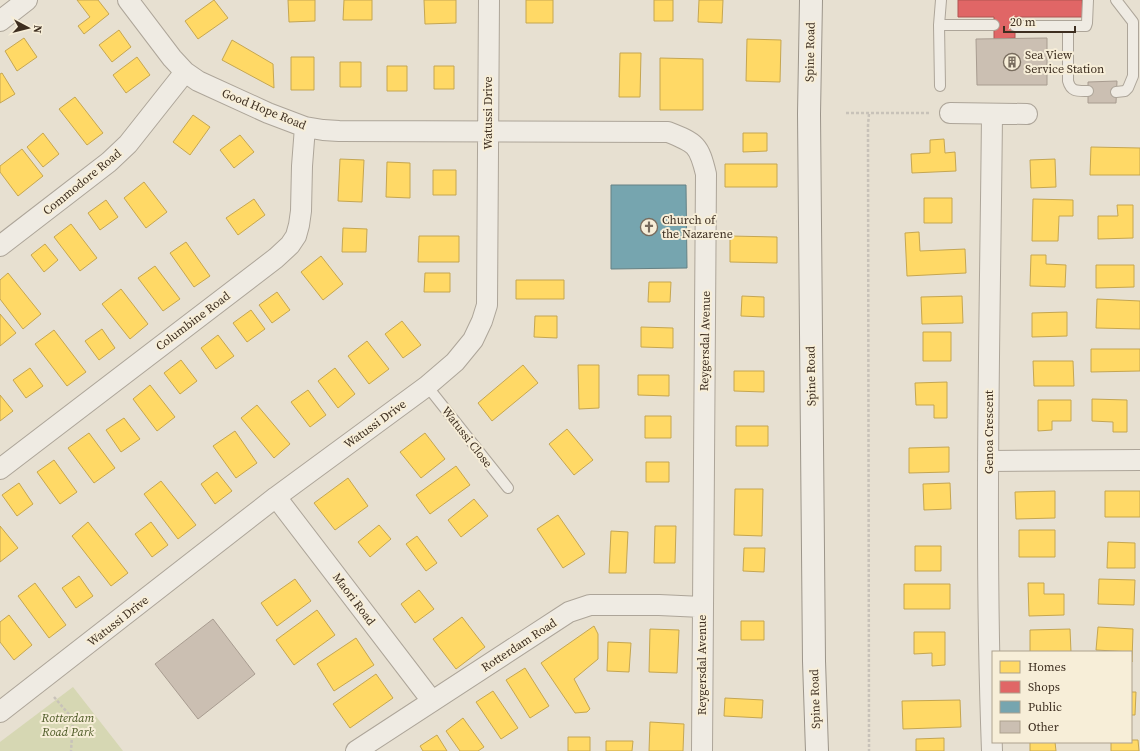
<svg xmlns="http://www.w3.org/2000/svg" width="1140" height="751" viewBox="0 0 1140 751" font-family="'Source Serif 4',serif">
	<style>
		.green { fill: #d6d7b3 }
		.homes { fill: #ffd966; stroke: #c5a651 }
		.shops { fill: #e06666; stroke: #af5551 }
		.public { fill: #76a5af; stroke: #658184 }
		.building { fill: #cbbfb2; stroke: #a89c90 }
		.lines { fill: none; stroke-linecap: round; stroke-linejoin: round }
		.service-casing { stroke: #ada599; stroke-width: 12 }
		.minor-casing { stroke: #ada599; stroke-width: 22 }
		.secondary-casing { stroke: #9c958a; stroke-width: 24 }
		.path { stroke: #c8c2b9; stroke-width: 2.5; stroke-dasharray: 3 2; stroke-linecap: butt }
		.service { stroke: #efebe3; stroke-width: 10 }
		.minor { stroke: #efebe3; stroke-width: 20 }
		.secondary { stroke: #efebe3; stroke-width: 22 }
		.labels { text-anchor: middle; stroke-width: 4; stroke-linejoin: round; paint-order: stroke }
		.street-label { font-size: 12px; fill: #3d2e20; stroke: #f7eed8 }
		.poi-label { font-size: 12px; fill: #3d2e20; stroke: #f7eed8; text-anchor: start }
		.park-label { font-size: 12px; font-style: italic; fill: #4d5a26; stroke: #f7eed8 }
	</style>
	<rect width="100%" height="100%" fill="#e7e0d1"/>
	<!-- green -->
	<path class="green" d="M73,687L123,751H0V742Z"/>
	<!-- homes -->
	<path class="homes" d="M77,0H98L109,14L84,34L78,26L90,17Z
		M214,0L228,18L198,39L185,21Z
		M288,0H315V21L289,22Z
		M344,0H372V20H343Z
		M424,0H456V23L425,24Z
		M526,0H553V23H526Z
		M654,0H673V21H654Z
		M699,0H723L722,23L698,22Z
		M119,30L131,47L112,62L99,45Z
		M24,38L37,57L17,71L5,51Z
		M747,39L781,40L780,82L746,81Z
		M232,40L273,64L274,88L222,60Z
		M620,53H641L640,97H619Z
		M137,57L150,75L126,93L113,75Z
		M291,57H314V90H291Z
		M660,58L703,59V110H660Z
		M340,62H361V87H340Z
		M387,66H407V91H387Z
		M434,66H454V89H434Z
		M2,73L15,94L0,103V74Z
		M75,97L103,133L87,145L59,109Z
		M193,115L210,127L190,155L173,142Z
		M43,133L59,154L43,167L27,147Z
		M743,133H767V151L743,152Z
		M240,135L254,152L234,168L220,150Z
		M944,139L945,153L955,152L956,171L912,173L911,154L930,153V140Z
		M1091,147L1140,148V175H1090Z
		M22,149L43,176L18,196L0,172V166Z
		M340,159L364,160L362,202L338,201Z
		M1055,159L1056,187L1031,188L1030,160Z
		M387,162L410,163V198L386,197Z
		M725,164H777V187H725Z
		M433,170H456V195H433Z
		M144,182L167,212L146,228L124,198Z
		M924,198H952V223H924Z
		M254,199L265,215L238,235L226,218Z
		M1033,199L1073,200V216H1059L1058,241H1032Z
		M106,200L118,217L100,230L88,213Z
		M1117,205H1133V238L1098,239V216H1118Z
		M71,224L97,258L80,271L54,237Z
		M343,228L367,229L366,252H342Z
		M919,232L920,251L965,249L966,273L907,276L905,233Z
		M419,236H459V262H418Z
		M730,236L777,237V263L730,262Z
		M186,242L210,276L194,287L170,253Z
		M45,244L58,260L44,272L31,255Z
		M1031,255H1046V264L1066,265L1065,287L1030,286Z
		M321,256L343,284L323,300L301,272Z
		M1096,265H1134V287L1096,288Z
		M155,266L180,299L163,311L138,278Z
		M8,273L41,314L23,329L0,299V280Z
		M425,273H450V292H424Z
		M516,280H564V299H516Z
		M649,282H671L670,302H648Z
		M121,289L148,324L130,339L102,304Z
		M277,292L290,310L272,323L259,305Z
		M742,296L764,297V317L741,316Z
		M962,296L963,323L922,324L921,297Z
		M1097,299L1140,301V329L1096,328Z
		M251,310L265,329L247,342L233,323Z
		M1067,312V336L1032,337V313Z
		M0,314L16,333L0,346Z
		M535,316H557V338L534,337Z
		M402,321L421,345L403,358L385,334Z
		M641,327L673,328V348L641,347Z
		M102,329L115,348L99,360L85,341Z
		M54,330L86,372L67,386L35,344Z
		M923,332H951V361H923Z
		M218,335L234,356L216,369L201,348Z
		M367,341L389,369L369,384L348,356Z
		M1091,349H1140V371L1091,372Z
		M181,360L197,381L180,394L164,373Z
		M1033,361H1073L1074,386H1034Z
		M523,365L538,383L492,421L478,403Z
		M578,365H599V408L579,409Z
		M30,368L43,386L26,398L13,380Z
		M335,368L355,394L338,408L318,381Z
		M734,371H764V392L734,391Z
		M638,375H669V396L638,395Z
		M947,382V418H934V405H916L915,383Z
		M150,385L175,417L157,431L133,399Z
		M308,390L326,415L310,427L291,402Z
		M0,395L13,411L0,421Z
		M1092,399L1127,400V432H1113V422L1092,421Z
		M1038,400H1071V421H1052V430L1038,431Z
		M257,405L290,444L274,458L241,418Z
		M645,416H671V438H645Z
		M124,418L140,439L121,452L106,430Z
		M736,426H768V446H736Z
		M567,429L593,460L574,475L549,444Z
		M235,431L257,463L236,478L213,446Z
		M89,433L115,468L94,483L68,448Z
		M425,433L445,459L421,478L400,452Z
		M949,447V472L909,473V448Z
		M54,460L77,492L60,504L37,472Z
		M646,462H669V482H646Z
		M456,466L470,485L430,514L416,495Z
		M217,472L232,491L215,504L201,484Z
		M348,478L368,506L335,530L314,503Z
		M161,481L196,525L178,539L144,494Z
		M19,483L33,504L17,516L2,495Z
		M950,483L951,509L924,510L923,484Z
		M735,489H763L762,536L734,535Z
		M1055,491V518L1016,519L1015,492Z
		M1105,491H1140V517H1105Z
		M474,499L488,516L461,537L448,520Z
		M558,515L585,554L563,568L537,529Z
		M88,522L128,573L111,586L72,536Z
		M151,522L168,545L152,557L135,534Z
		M379,525L391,539L370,557L358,542Z
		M0,526L18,548L0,562Z
		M655,526H676L675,563H654Z
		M1019,530H1055V557H1019Z
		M611,531L628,532L626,573H609Z
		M417,536L437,563L426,571L406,544Z
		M1108,542L1135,543V568H1107Z
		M915,546H941V571H915Z
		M744,548H765L764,572L743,571Z
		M79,576L93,596L76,608L62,588Z
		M295,579L311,601L277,626L261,603Z
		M1099,579L1135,580L1134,605L1098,604Z
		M35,583L66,625L49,638L18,596Z
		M1028,583H1044V594H1064V615L1029,616Z
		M904,584H950V609H904Z
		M419,590L434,609L415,623L401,604Z
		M317,610L335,635L294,665L276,640Z
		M9,615L32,645L14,660L0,642V622Z
		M462,617L485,647L456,669L433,639Z
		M741,621H764V640H741Z
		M594,626L598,634V659L574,679L590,709L587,712L575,713L541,663Z
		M1098,627L1133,629L1132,662L1131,652L1096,650Z
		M650,629L679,630L677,673L649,672Z
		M1070,629L1071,652H1030V630Z
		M914,632H945V665L932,666V653L914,654Z
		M356,638L374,665L334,691L317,664Z
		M608,642L631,643L629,672L607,671Z
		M525,668L549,706L530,718L506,680Z
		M376,674L393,698L350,728L333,704Z
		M493,691L518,728L501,739L476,702Z
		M1131,692H1136L1135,715H1131Z
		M725,698L763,700L762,718L724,716Z
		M960,700L961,727L903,729L902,701Z
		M463,718L484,747L478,751H460L446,731Z
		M650,722L684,724L683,751H649Z
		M437,735L447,751H423L420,746Z
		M568,737H590V751H568Z
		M944,738V751H916V739Z
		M1131,740H1138L1139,751H1111V742H1131Z
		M606,741H633L632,751H606Z
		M1030,742H1055L1056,751H1030Z"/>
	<!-- shops -->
	<path class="shops" d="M958,0H1082L1083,17H1015V38L994,39V17H958Z"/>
	<!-- public -->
	<path class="public" d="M611,185H686L687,268L611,269Z"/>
	<!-- building -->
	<path class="building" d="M1047,38V85H977L976,39Z
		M1117,81L1116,103H1088V82Z
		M213,619L255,674L198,719L155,664Z"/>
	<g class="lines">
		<!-- service casing -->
		<g class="service-casing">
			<path id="service" d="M1116,0L1133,22V76L1128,88L1125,91L1116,92
				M939,25H994
				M1015,26H1086L1087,23L1088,0
				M1068,26V81C1071,92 1077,91 1088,91
				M940,86L939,25L941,0
				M427,386L508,488"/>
		</g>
		<!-- minor casing -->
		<g class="minor-casing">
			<path id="minor" d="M128,0L172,58L185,72L198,81L268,113L305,127L323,130L339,131L668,132C696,143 699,145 706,174L702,751
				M0,21L27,0
				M950,113L1027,114
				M0,246L109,162L128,144L185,72
				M988,461L1140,460
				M0,469L276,258L290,245L296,236L299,225L301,211L302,166L305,127
				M276,497L432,701
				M0,712L276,497L427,386L455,362L473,340L482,321L487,305L489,0
				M356,751L569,612L590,605H659L702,607
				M992,751C984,539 990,326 992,114"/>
		</g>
		<!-- secondary casing -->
		<g class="secondary-casing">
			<path id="secondary" d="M811,0L809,114L814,661L817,751"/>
		</g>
		<!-- path -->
		<path class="path" d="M846,113H929
			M869,114L868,125L869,751
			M54,697L73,719L71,751"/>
		<!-- service -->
		<use href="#service" class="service"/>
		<!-- minor -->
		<use href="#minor" class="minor"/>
		<!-- secondary -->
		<use href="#secondary" class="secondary"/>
	</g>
	<!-- icons -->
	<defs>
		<g id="building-ring" transform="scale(0.9)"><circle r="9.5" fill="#f7eed8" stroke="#786c5e" stroke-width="1.5"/><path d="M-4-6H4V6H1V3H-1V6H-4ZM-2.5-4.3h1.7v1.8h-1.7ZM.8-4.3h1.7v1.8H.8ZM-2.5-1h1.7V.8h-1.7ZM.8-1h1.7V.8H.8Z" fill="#786c5e"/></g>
		<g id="church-ring" transform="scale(0.9)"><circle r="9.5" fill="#f7eed8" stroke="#786c5e" stroke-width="1.5"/><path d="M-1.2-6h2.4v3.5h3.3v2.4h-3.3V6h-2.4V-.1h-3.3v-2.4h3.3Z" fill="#786c5e"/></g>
	</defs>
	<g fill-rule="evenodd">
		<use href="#building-ring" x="1012" y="62"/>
		<use href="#church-ring" x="649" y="227"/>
	</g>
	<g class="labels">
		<!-- street labels -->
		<g class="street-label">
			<text transform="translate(810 52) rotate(-89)" y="4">Spine Road</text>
			<text transform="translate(264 109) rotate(22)" y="4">Good Hope Road</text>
			<text transform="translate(488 113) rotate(-90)" y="4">Watussi Drive</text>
			<text transform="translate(82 182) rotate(-39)" y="4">Commodore Road</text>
			<text transform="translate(193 321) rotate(-37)" y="4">Columbine Road</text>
			<text transform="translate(705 341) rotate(-89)" y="4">Reygersdal Avenue</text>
			<text transform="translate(811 376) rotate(-91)" y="4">Spine Road</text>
			<text transform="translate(375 424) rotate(-36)" y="4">Watussi Drive</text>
			<text transform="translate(989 432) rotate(-90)" y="4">Genoa Crescent</text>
			<text transform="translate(467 437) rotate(52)" y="4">Watussi Close</text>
			<text transform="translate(354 599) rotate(53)" y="4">Maori Road</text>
			<text transform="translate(118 621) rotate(-38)" y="4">Watussi Drive</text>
			<text transform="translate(519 645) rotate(-33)" y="4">Rotterdam Road</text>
			<text transform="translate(702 665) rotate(-90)" y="4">Reygersdal Avenue</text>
			<text transform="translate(815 699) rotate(-92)" y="4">Spine Road</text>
		</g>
		<!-- poi labels -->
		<g class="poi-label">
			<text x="1025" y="59">Sea View<tspan x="1025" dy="14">Service Station</tspan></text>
			<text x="662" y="224">Church of<tspan x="662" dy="14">the Nazarene</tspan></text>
		</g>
		<!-- park labels -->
		<g class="park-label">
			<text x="68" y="722">Rotterdam<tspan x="68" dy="14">Road Park</tspan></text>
		</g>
	</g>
	<!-- legend -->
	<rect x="992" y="651" width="140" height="92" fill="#f7eed8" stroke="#ada18e"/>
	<rect x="1000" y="661" width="20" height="12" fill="#ffd966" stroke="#ada18e"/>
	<text x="1028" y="671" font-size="12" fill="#3d2e20">Homes</text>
	<rect x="1000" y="681" width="20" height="12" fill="#e06666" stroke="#ada18e"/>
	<text x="1028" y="691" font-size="12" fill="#3d2e20">Shops</text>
	<rect x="1000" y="701" width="20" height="12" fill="#76a5af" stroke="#ada18e"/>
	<text x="1028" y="711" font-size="12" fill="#3d2e20">Public</text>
	<rect x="1000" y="721" width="20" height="12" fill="#cbbfb2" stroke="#ada18e"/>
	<text x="1028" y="731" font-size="12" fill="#3d2e20">Other</text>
	<!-- north arrow -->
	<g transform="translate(28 28) rotate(97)" stroke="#f7eed8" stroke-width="3" paint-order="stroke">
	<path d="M0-3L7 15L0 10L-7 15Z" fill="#3d2e20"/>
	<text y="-6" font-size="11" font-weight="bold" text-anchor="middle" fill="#3d2e20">N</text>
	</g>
	<!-- scale -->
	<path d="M1004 26v6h71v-6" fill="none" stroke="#3d2e20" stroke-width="2"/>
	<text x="1010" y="26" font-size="12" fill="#3d2e20" stroke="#f7eed8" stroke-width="3" paint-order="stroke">20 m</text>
</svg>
